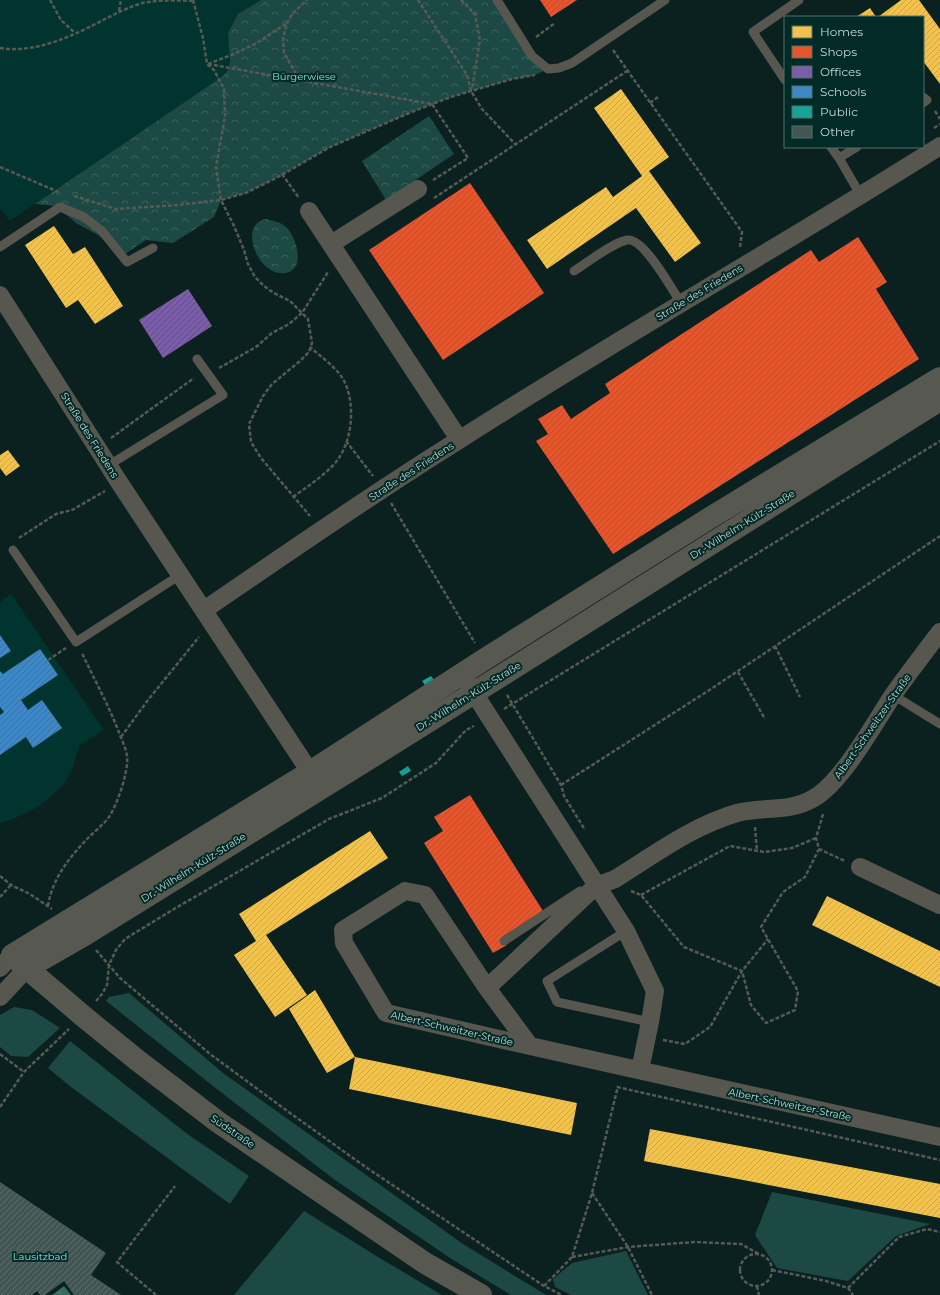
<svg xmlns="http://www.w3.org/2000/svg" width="940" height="1295" viewBox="0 0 940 1295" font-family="Montserrat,sans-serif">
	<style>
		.built { fill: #01332f }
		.grass { fill: #1d4944 }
		.park { fill: url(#park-crowns) }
		.water { fill: url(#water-ripples) }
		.homes { fill: url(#homes-hatch) }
		.shops { fill: url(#shops-hatch) }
		.offices { fill: url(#offices-hatch) }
		.schools { fill: url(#schools-hatch) }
		.public { fill: url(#public-hatch) }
		.building { fill: url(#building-hatch) }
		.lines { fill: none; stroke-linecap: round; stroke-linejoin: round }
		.path { stroke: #565a55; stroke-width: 2.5; stroke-dasharray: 4 2; stroke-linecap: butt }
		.lane { stroke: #57564f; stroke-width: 9 }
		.street { stroke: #57564f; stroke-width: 18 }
		.secondary { stroke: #57584f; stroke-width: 22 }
		.labels { text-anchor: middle; stroke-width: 4; stroke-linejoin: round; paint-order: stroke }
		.park-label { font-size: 10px; fill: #85e1d6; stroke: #022a27 }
		.street-label { font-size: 10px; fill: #c4d8d5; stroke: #022a27 }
	</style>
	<defs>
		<pattern id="park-crowns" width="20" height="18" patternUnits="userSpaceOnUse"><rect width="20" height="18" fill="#1d4944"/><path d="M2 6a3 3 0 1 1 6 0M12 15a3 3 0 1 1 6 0" fill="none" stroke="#3c625e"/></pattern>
		<pattern id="water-ripples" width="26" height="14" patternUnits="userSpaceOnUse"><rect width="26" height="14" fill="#366a64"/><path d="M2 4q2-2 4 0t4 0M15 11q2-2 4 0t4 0" fill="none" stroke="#517f79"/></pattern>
		<pattern id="homes-hatch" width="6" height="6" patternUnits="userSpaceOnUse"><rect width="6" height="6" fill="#f2c14e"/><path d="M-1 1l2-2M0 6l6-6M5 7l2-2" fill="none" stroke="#cda74b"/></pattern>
		<pattern id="shops-hatch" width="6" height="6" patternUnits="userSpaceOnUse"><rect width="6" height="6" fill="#e4572e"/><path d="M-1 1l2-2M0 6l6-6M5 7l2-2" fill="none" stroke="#b15033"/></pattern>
		<pattern id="offices-hatch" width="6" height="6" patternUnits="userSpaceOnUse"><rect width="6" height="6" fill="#7b5ea7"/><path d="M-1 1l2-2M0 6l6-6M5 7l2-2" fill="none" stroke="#5e5179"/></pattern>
		<pattern id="schools-hatch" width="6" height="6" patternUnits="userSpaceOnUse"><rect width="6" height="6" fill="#3f88c5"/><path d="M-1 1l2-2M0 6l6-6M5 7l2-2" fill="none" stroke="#3e6f96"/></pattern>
		<pattern id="public-hatch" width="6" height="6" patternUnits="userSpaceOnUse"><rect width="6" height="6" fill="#17a398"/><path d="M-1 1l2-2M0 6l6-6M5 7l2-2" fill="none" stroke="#22867e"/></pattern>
		<pattern id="building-hatch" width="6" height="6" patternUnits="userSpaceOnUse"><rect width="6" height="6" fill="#435654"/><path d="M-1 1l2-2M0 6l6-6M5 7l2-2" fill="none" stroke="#5c6e6c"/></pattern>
	</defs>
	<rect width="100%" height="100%" fill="#0b211f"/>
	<!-- built -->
	<path class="built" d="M0,0H261L238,14L228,33L230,62L228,70L223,76L10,221L0,209Z
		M11,594L104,730L79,746L73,768L64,784L47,800L32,810L11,820L0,823V602Z"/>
	<!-- grass -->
	<path class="grass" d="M129,993L223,1073L463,1244L546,1295H511L450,1258L335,1180L213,1086L106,1001L109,997Z
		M14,1007L32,1010L60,1028L28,1057L11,1056L0,1047V1015Z
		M70,1041L186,1133L249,1176L230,1204L71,1087L48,1068Z
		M772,1192L930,1224L896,1236L848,1281L777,1268L755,1235Z
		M304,1211L378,1257L442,1295H234Z
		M626,1251L648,1295H571L555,1287L553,1279L572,1263Z"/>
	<!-- park -->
	<path class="park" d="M261,0H497L524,46L548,69L533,76L512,79L451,97L414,111L330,147L278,177L246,193L221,200L214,217L173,243L146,240L122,256L98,235L76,223L56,206L35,204L223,76L228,70L230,62L228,33L238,14Z
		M429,116L454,154L386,200L362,161Z
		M266,219C274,221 282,222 288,229C297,240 306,270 285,273C258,277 237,224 266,219Z"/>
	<!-- water -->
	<path class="water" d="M64,1286L71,1295H52Z"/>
	<!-- homes -->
	<path class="homes" d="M901,0H919L940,29V84L923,61V17H878Z
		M870,8L876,17H856Z
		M621,89L669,157L649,171L701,243L675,262L636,208L547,269L527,240L606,187L613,197L642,176L594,108Z
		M54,226L73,254L85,247L123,306L95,324L78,300L66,308L25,245Z
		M8,450L20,466L6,476L0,468V455Z
		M370,831L388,858L266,935L307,995L275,1017L234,955L256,941L239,914Z
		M827,896L940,951V987L812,925Z
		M315,990L355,1057L327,1073L289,1009Z
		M355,1057L577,1103L571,1135L349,1089Z
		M650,1129L940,1184V1218L644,1161Z"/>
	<!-- shops -->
	<path class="shops" d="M540,0H577L551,17Z
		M470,183L544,293L443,360L369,250Z
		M858,237L887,282L876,289L919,359L613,554L536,441L548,434L538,419L562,405L571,419L610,393L605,384L811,250L819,262Z
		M470,795L543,911L502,937L507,945L493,953L424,843L443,831L434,817Z"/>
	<!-- offices -->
	<path class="offices" d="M188,289L212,326L163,358L139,320Z"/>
	<!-- schools -->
	<path class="schools" d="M0,635L11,651L0,658Z
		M40,649L58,675L21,700L28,710L42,700L62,728L33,748L26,737L0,755V715L4,712L0,707V671L3,674Z"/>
	<!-- public -->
	<path class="public" d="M431,676L434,680L425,685L422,681Z
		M408,766L411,771L402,776L399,772Z"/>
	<!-- building -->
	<path class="building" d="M0,1182L106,1253L91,1275L121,1295H74L64,1281L45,1295H40L37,1291L32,1295H0Z"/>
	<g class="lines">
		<!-- path -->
		<path class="path" d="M50,0L61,20L75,33
			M193,0L203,38L207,64L214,70L224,89L225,116L216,167L221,200L234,226L244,250L248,264L255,277L264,286L274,293L290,301L308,319L312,343L309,352L300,361L272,384L263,396L249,424L251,442L261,458L310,516
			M418,0L467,75L471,91L482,109L516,145
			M461,0L475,14L480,40L472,89
			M119,11L121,0
			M536,37L555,23
			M0,48C35,54 75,35 105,19C117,13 129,7 142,3C158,0 177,0 194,1
			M613,50L742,232L740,247
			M208,64L432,104L468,158L433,180
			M208,64L234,54L255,44L287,23
			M299,79L284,53L283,38L287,23L293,13L307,0
			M650,103L658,97
			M935,111L940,119
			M934,128L940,124
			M0,167L61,193
			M282,174L299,198
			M74,196L116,209L178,205L221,200L246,193L278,177L330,147L414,111L451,97L512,79L535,75
			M434,198L627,71
			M219,368L256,347L272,333L289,324L302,313L328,272
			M111,438L194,378
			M346,441L373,476
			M293,497C308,486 324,476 336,462C353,441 356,402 343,379C335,366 321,357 310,347
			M391,503L475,643
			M19,538L56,514L72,510L105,491
			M775,646L800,697
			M48,660L66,648
			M738,672L765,719
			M507,695L561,785L564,796L585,830
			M504,709L940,441
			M121,737L148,700L199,637
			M561,785L711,689L940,536
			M823,814L816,838L819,849L845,861
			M755,827L757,851
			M0,876L11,885L30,894L52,909
			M631,891L641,895L684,947L742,971L751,1005L766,1023L795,1010L798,991L761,927L783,892L805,877L819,849
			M641,895L730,846L764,852L792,848L816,838
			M0,897L10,886
			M48,906C52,879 69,858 87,839C94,832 103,825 109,817C117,805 129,771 127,756C126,748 121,738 118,730C108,704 94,679 82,653
			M96,950L120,978L210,1054L290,1113L367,1168L544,1286L562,1295
			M96,1001L102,994L107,985L109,965L116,950L125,939L174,909L329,819L382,798L436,763L466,730L474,726
			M663,1040L685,1044L710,1027L742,971L768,939
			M0,1054L24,1072
			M617,1087L940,1160
			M0,1107L24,1072L69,1029
			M592,1193L628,1247L652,1295
			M740 1270a16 16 0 1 1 32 0a16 16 0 1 1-32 0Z
			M572,1257L628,1247L694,1242L741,1244L759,1254
			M772,1270L826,1281L848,1288L853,1295
			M544,1286L572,1257L592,1193L618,1086
			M757,1286L759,1295
			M848,1288L899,1237L927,1229L940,1232
			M156,1295L117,1262L175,1186"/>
		<!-- lane -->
		<path class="lane" d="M497,0L532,56L548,69L559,68L572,63L665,0
			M785,80L753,32L799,0
			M923,97L927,100L923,103
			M831,147L839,158L861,196
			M839,158L857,147
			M0,247L60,207L84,217L102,231L127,262L153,248
			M574,271C587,263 612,243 627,240C644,237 672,290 681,303
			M109,465L223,395L197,359
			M13,550L76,642L180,575
			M893,695L940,724
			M626,931L547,981L557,1002L650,1022
			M504,941L580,891"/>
		<!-- street -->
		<path class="street" d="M309,211L459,439
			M331,244L418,189
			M0,295L119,482L310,772
			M204,610C289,552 372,494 459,440C617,339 781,246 940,146
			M467,682L626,931L655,991L650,1022L640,1070
			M860,867L940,905
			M0,968L12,955
			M487,988L425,895L405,891L343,930L344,943L386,1013L530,1046L940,1137
			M0,997L27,968
			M530,1046L487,988L597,885L607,882L615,879C654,855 692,826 737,813C763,806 789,813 814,798C842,782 874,724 893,695C908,674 924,653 940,632"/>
		<!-- secondary -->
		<path class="secondary" d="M12,955L310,772L485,659L713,516L940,378
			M16,959L83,1016L137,1060L218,1122L425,1263L481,1295
			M27,968L83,936L391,745L940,400"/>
	</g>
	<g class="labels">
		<!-- park labels -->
		<g class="park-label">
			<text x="304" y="80">Bürgerwiese</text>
			<text x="40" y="1260">Lausitzbad</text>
		</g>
		<!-- street labels -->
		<g class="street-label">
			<text transform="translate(699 292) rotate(-31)" y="4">Straße des Friedens</text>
			<text transform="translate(90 435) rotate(58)" y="4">Straße des Friedens</text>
			<text transform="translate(411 471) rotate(-33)" y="4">Straße des Friedens</text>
			<text transform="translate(742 524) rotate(-32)" y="4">Dr.-Wilhelm-Külz-Straße</text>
			<text transform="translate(468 696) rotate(-32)" y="4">Dr.-Wilhelm-Külz-Straße</text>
			<text transform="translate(872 726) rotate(-55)" y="4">Albert-Schweitzer-Straße</text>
			<text transform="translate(193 867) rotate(-32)" y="4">Dr.-Wilhelm-Külz-Straße</text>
			<text transform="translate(452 1028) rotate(13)" y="4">Albert-Schweitzer-Straße</text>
			<text transform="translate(790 1104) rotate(12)" y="4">Albert-Schweitzer-Straße</text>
			<text transform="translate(233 1131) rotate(34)" y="4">Südstraße</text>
		</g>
	</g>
	<!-- legend -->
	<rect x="784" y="16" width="140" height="132" fill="#022a27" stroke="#50706d"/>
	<rect x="792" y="26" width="20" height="12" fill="#f2c14e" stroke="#50706d"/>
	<text x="820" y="36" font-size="12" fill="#c4d8d5">Homes</text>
	<rect x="792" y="46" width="20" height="12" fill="#e4572e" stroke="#50706d"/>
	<text x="820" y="56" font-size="12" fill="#c4d8d5">Shops</text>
	<rect x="792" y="66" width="20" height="12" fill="#7b5ea7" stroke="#50706d"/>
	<text x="820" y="76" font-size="12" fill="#c4d8d5">Offices</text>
	<rect x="792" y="86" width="20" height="12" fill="#3f88c5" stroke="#50706d"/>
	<text x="820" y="96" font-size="12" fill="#c4d8d5">Schools</text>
	<rect x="792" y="106" width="20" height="12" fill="#17a398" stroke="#50706d"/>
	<text x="820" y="116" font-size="12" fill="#c4d8d5">Public</text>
	<rect x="792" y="126" width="20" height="12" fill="#435654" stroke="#50706d"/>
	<text x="820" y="136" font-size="12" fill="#c4d8d5">Other</text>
</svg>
